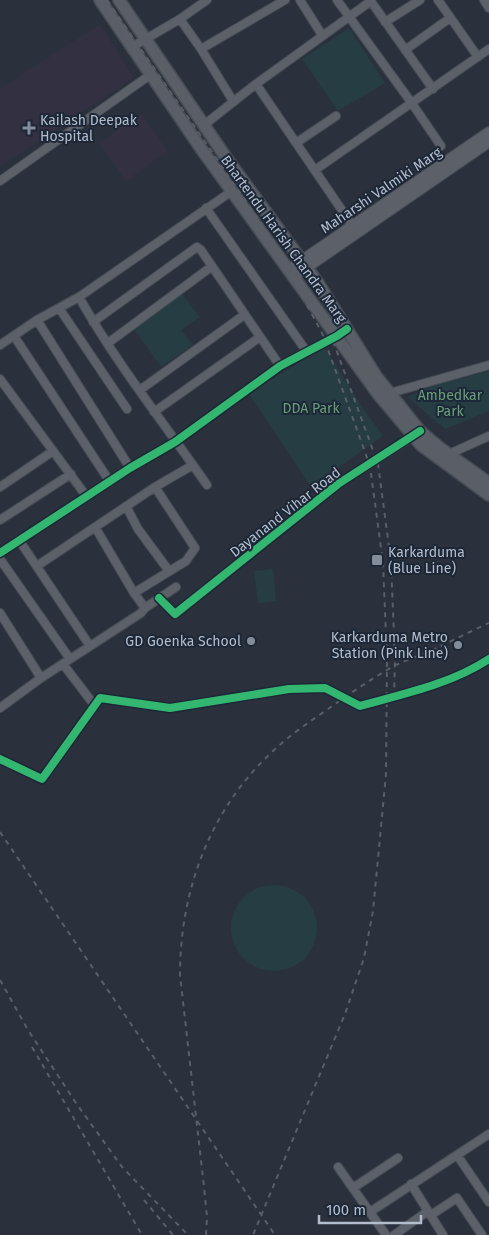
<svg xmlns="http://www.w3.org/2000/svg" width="489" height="1235" viewBox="0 0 489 1235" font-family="'Fira Sans',sans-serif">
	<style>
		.medical { fill: #323041 }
		.green { fill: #263d43 }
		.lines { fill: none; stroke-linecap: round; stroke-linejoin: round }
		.minor-casing { stroke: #464c54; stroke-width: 10 }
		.tertiary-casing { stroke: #464c54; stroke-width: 12 }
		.secondary-casing { stroke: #464c54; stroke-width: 14 }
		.minor { stroke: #5b6069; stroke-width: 8 }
		.tertiary { stroke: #5b6069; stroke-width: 10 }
		.secondary { stroke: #595e67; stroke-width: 11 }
		.rail { stroke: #595e67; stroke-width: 2; stroke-dasharray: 5 5; stroke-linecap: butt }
		.cycleway-casing { stroke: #1c2737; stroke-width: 11 }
		.cycleway { stroke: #33b770; stroke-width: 8 }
		.poi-dot { fill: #848c9a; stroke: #1c2737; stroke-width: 2 }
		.labels { text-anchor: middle; stroke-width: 4; stroke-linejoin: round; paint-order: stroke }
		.poi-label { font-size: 14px; fill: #b4bdcc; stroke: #1c2737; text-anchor: start }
		.street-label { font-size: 14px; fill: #b4bdcc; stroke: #1c2737 }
		.park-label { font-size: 14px; fill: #699f78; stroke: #1c2737 }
	</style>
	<rect width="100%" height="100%" fill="#2a313c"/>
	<!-- medical -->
	<path class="medical" d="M100,24L134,78L0,167V89Z
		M141,113L168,151L126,181L99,143Z"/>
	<!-- green -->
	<path class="green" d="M349,28L385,83L338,111L302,59Z
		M182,294L200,317L181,330L193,345L161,367L134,329Z
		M325,348L361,405L383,436L311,487L249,394L285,371Z
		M489,371V411L445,429L407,397L436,385Z
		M273,569L276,601L258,603L254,571Z
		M231 928a43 43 0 1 1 86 0a43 43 0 1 1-86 0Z"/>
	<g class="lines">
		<!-- minor casing -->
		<g class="minor-casing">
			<path id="minor" d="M300,0L322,35
				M337,0L411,102L441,146
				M370,0L433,89
				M438,0L478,57
				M484,0L489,8
				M180,19L201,49L233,101
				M385,22L420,0
				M132,47L180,19L207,0
				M201,49L285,0
				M405,50L450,18
				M256,84L352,225
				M204,125L256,84L371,1
				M296,143L336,116
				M315,170L489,49
				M0,181L150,75
				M206,208L307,352
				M79,297C116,363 164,423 207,485
				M59,308L127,409
				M37,320L130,468
				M93,322L197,247L201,250L280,366
				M14,336L110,482
				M108,343L211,267
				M0,345L37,320L79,297L232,191
				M0,379L87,497
				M140,390L244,315
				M390,393L489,365
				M154,412L260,337
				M449,454L489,436
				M0,487L53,451
				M126,506L138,529L169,571
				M0,520L71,474
				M19,540L90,646
				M0,553L130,468L175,442L280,366L337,336L347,329
				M0,559L70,659
				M37,566L155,487L193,465
				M134,593L186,561L195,548L155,487
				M159,598L175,614L338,484L417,434
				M145,608L176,587
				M0,613L41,678
				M63,664L95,706
				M0,708L41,678L141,613L145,608L134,593L95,527
				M0,759L42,779L100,698L170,708L289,689L325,688L360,706C403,694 451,684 489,659
				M457,1155L489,1202
				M338,1167L386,1235
				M411,1184L443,1235
				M353,1188L398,1158
				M370,1212L489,1134
				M431,1215L457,1198L482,1235
				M394,1235L428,1211"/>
		</g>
		<!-- tertiary casing -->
		<g class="tertiary-casing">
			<path id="tertiary" d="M288,270L489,132
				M293,277L489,142"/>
		</g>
		<!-- secondary casing -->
		<g class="secondary-casing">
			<path id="secondary" d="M100,0L202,150L378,394L421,445L489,495
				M119,0L227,159L318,283L376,376L420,431L440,448L489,483"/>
		</g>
		<!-- minor -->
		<use href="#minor" class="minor"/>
		<!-- tertiary -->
		<use href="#tertiary" class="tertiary"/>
		<!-- secondary -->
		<use href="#secondary" class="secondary"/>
		<!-- rail -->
		<path class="rail" d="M98,0L303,298L322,333L370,466L383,563L387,660L386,774L373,911L364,958L345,1014L253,1235
			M107,0L310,294L329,330L378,464L391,562L395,660L394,696
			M0,832L275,1235
			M0,980L28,1030L76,1103L122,1167L188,1235
			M32,1047L142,1235
			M144,1200L173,1235
			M206,1235L207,1217L204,1187L180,975C180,892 209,811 271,753C288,736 308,723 328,709C349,694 370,680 392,667C404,661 418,656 430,651C450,642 469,632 489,623"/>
		<!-- cycleway casing -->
		<g class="cycleway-casing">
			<path id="cycleway" d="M0,553L130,468L175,442L280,366L337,336L347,329
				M159,598L175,614L338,484L420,431
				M0,759L42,779L100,698L170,708L289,689L325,688L360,706C403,694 451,684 489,659"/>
		</g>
		<!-- cycleway -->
		<use href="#cycleway" class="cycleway"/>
	</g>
	<!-- markers -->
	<g class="poi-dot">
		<path d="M26.5 120.5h5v5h5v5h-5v5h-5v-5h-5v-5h5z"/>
		<rect x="371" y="554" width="12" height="12" rx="2.5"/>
		<circle cx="251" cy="641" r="5"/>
		<circle cx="458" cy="645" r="5"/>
	</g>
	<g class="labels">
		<!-- poi labels -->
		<g class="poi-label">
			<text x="40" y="125">Kailash Deepak<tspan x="40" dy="16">Hospital</tspan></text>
			<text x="388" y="557">Karkarduma<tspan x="388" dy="16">(Blue Line)</tspan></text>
			<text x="448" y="642" text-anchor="end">Karkarduma Metro<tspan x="448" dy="16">Station (Pink Line)</tspan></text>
			<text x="241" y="646" text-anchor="end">GD Goenka School</text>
		</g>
		<!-- street labels -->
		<g class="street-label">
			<text transform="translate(381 190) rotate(-34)" y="5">Maharshi Valmiki Marg</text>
			<text transform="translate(284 239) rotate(54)" y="5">Bhartendu Harish Chandra Marg</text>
			<text transform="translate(285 512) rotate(-38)" y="5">Dayanand Vihar Road</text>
		</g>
		<!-- park labels -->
		<g class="park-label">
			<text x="450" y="400">Ambedkar<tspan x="450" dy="16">Park</tspan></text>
			<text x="311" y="413">DDA Park</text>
		</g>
	</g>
	<!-- scale -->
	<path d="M319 1215v8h102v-8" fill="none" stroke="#b4bdcc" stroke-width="2.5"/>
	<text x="326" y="1215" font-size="15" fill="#b4bdcc" stroke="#1c2737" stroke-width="4" paint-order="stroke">100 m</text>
</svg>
